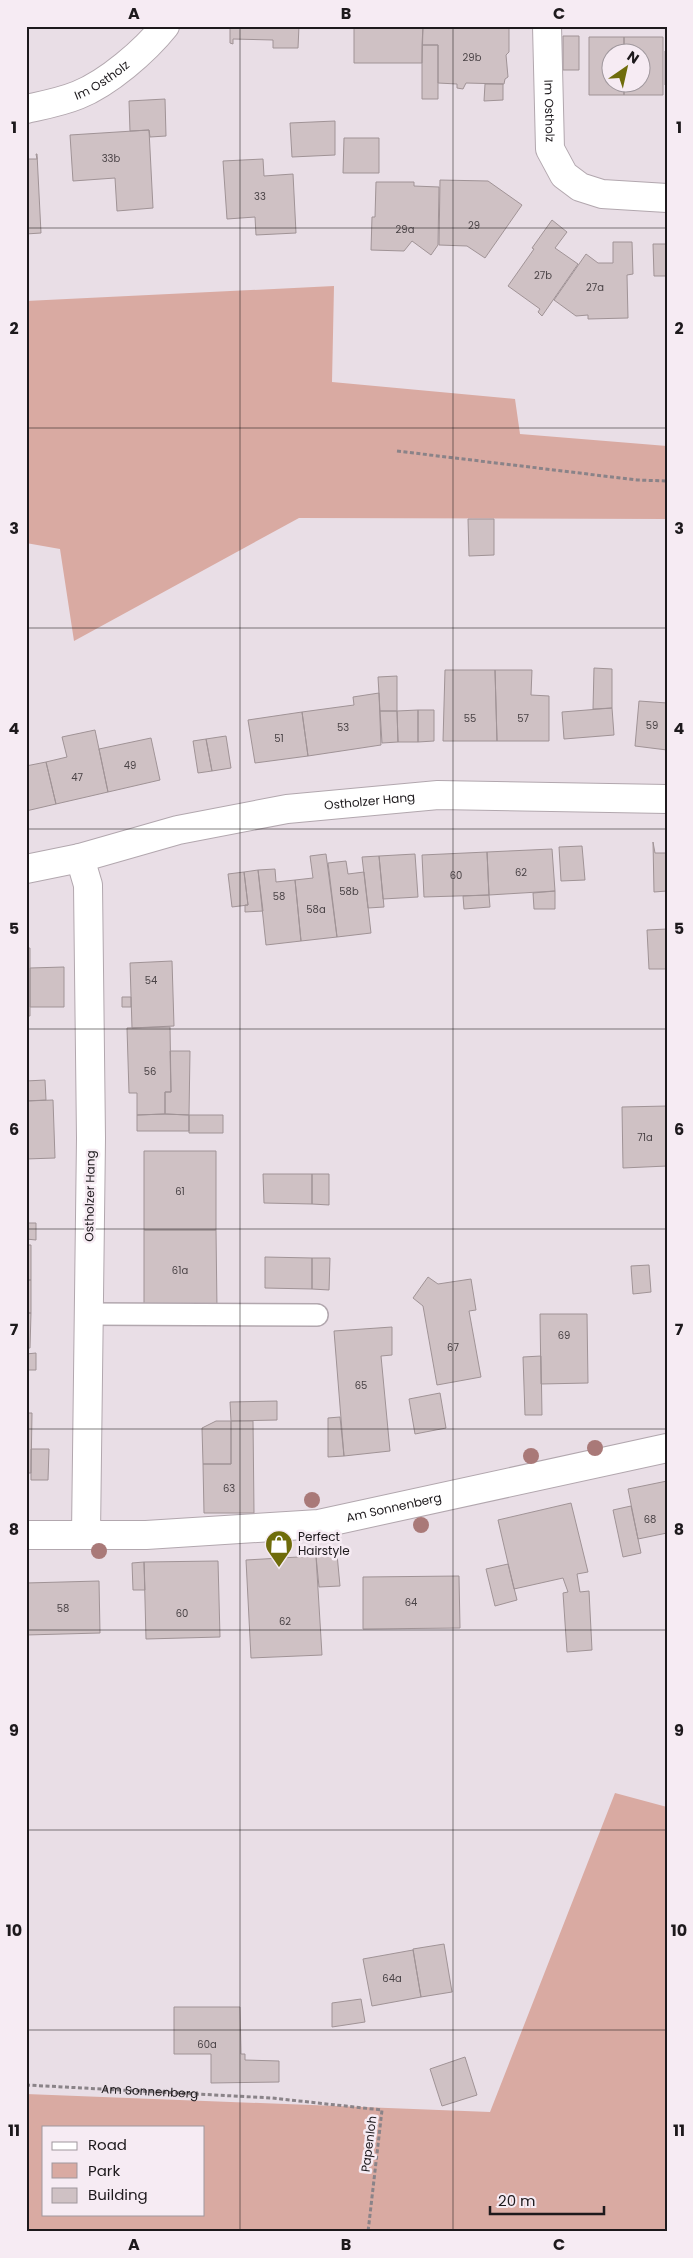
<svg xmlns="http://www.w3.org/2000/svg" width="693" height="2258" viewBox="0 0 693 2258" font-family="Poppins,sans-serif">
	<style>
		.green { fill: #d9aaa2; fill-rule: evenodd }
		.building { fill: #cfc1c4; stroke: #a09396 }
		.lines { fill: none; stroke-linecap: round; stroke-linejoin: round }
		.lane-casing { stroke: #b2a7ae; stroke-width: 24 }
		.street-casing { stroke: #b2a7ae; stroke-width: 30 }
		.path { stroke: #8a8388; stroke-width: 3; stroke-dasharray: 4 2.5; stroke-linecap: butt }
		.lane { stroke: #fff; stroke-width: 21 }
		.street { stroke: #fff; stroke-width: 28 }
		.tree { fill: #a97978 }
		.grid { fill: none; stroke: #1d191c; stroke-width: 1; stroke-opacity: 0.55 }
		.labels { text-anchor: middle; stroke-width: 5; stroke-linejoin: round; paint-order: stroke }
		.number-label { font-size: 10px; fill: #4a4346 }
		.street-label { font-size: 12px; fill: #1d191c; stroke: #f6ebf3 }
		.poi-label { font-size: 12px; fill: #1d191c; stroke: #f6ebf3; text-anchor: start }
		.neatline { fill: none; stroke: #1d191c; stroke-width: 2 }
		.grid-label { font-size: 16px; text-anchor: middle; font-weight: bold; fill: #1d191c }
	</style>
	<rect width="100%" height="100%" fill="#e9dee6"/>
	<!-- green -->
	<path class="green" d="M334,286L332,382L515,399L520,434L667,446V519L299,518L74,641L60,549L26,543V301Z
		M615,1793L667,1807V2232H26V2094L490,2112ZM44,2127H204V2214H44Z"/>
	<!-- building -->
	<path class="building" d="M230,26H299L298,48H273V40L233,39V44L230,43Z
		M354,26H423L422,63H354Z
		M423,26H509V52L506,55L508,77L505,79L504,84L466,83L463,89L457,88V84L438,83V45H422Z
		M563,36H579V70H563Z
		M589,37H624V52H610V82H624V95H589Z
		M624,37H663V95H624V82H640V52H624Z
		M422,45H438V99H422Z
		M665,51H667V85H665Z
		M485,84H503V100L484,101Z
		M165,99L166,136L150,137L149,130L130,131L129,101Z
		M335,121V155L292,157L290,123Z
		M149,130L153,208L117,211L115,178L73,181L70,135Z
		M344,138H379V173H343Z
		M36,154H37L41,233L26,234V159H37Z
		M263,159L264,176L293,174L296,233L256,235L255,217L227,219L223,161Z
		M440,180L488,181L522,205L485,258L467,246L439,245Z
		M376,182H414V186L439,187L438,245L431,255L412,241L404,251L371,250L372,217H375Z
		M552,220L567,232L555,248L578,264L542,316L538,312L540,309L508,286L534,249L532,248Z
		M613,242H632L633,274L627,275L628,318L588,319V315L576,316L554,300L586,254L598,263H613Z
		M653,244H667V276H654Z
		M468,519H494V555L469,556Z
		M594,668L612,669V708L593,709Z
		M445,670H495L497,741H443Z
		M495,670H532L531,695L549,696V741H497Z
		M397,676V711H380L378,677Z
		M379,693L381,745L308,756L302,712L354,705L353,697Z
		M639,701L667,703V750L635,746Z
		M612,708L614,735L564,739L562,712Z
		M418,710V742H398L397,711Z
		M418,710H434V741L418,742Z
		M380,711H397L398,742L382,743Z
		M302,712L308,756L255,763L248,720Z
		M95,730L108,792L56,804L46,762L67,757L62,737Z
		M226,736L231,768L212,771L206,739Z
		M151,738L160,780L108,792L99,749Z
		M206,739L212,771L198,773L193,741Z
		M46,762L56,804L26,811V766Z
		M653,842L655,853H667V891L654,892Z
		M582,846L585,880L561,881L559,847Z
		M552,849L555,891L489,895L487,852Z
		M487,852L489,895L424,897L422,855Z
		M326,854L337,937L301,941L295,880L313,878L310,856Z
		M415,854L418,897L383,899L379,856Z
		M379,856L384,907L368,908L362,857Z
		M346,861L348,874L364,872L371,933L337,937L328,863Z
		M275,869L276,882L295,880L301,941L266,945L258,870Z
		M258,870L263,911L245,912V905H248L244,872Z
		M244,872L248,905L232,907L228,874Z
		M555,891V909H534L533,893Z
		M489,895L490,907L464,909L463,896Z
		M667,929V980L666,969H649L647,930Z
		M26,948H30V1016H26Z
		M172,961L174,1026L132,1028L130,963Z
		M64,967V1007H30V968Z
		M122,997H131V1007H122Z
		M170,1027L171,1092H165V1114L137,1115V1093H129L127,1028Z
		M170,1051H190L189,1115L165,1114V1092H171Z
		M45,1080L46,1100L26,1101V1081Z
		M53,1100L55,1158L26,1159V1101Z
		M667,1106V1166L623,1168L622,1107Z
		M165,1114L189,1115V1131H137V1115Z
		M189,1115H223V1133H189Z
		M144,1151H216V1230H144Z
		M263,1174H312V1204L264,1203Z
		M312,1174H329V1205L312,1204Z
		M26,1223H36V1240L26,1239Z
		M144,1230H216L217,1309H144Z
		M26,1245H31V1280H26Z
		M265,1257L312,1258V1289L265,1288Z
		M312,1258H330L329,1290L312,1289Z
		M649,1265L651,1292L633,1294L631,1266Z
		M428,1277L438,1284L471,1279L476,1310L469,1311L481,1377L437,1385L423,1306L413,1298Z
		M26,1280H31V1313H26Z
		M26,1313H31L30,1348H26Z
		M540,1314H587L588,1383L541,1384Z
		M392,1327V1355L381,1356L390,1451L344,1456L334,1331Z
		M36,1353V1370H26V1354Z
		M541,1356L542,1415H525L523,1357Z
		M440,1393L446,1428L415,1434L409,1399Z
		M277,1401V1420L231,1421L230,1402Z
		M26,1413H32L31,1473H26Z
		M340,1417L344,1456L328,1457V1418Z
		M216,1421H231V1464H203L202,1428Z
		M231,1421H253L254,1513H204L203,1464H231Z
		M31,1449H49L48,1480H31Z
		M667,1481V1533L638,1539L628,1489Z
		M571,1503L588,1572L577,1574L580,1592L589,1591L592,1650L567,1652L563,1593L568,1592L563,1578L514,1589L498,1520Z
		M631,1506L641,1553L623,1557L613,1510Z
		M337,1554L340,1586L319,1587L316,1556Z
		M316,1556L322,1655L251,1658L246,1560Z
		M218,1561L220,1637L146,1639L144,1562Z
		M144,1562L145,1590H133L132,1563Z
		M508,1564L517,1600L495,1606L486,1569Z
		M459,1576L460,1628L363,1629V1577Z
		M99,1581L100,1633L26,1635V1583Z
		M444,1944L452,1992L421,1997L413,1949Z
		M413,1950L421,1997L372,2006L363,1959Z
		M361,1999L365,2022L332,2027V2003Z
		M174,2007H240L241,2054H245V2060L279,2061V2082L211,2083V2054H174Z
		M465,2057L477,2095L442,2106L430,2069Z"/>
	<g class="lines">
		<!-- lane casing -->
		<g class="lane-casing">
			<path id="lane" d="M88,1314L317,1315"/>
		</g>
		<!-- street casing -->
		<g class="street-casing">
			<g id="street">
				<path id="s2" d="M547,26L550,149L564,175L580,187L602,194L667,198"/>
				<path id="s3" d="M26,109C44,105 61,102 78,95C108,83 145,51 165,26"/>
				<path d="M80,858L88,885L91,1138L86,1535"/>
				<path id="s4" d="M26,869L80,858L178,830L287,809L438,795L667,799"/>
				<path id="s5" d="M26,1535H146L319,1524L667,1448"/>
			</g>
		</g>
		<!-- path -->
		<g class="path">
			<path d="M397,451L637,480L667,481"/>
			<path id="s1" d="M26,2085L272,2098L382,2110L368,2232"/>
		</g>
		<!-- lane -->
		<use href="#lane" class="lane"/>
		<!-- street -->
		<use href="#street" class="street"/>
	</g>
	<!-- trees -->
	<g class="tree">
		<circle cx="595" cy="1448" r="8"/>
		<circle cx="531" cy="1456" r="8"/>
		<circle cx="312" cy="1500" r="8"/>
		<circle cx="421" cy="1525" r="8"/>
		<circle cx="99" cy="1551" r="8"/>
	</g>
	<!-- grid -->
	<path class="grid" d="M240,26V2232M453,26V2232M26,228H667M26,428H667M26,628H667M26,829H667M26,1029H667M26,1229H667M26,1429H667M26,1630H667M26,1830H667M26,2030H667"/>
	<!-- icons -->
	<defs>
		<g id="shop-pin" transform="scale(1.4375)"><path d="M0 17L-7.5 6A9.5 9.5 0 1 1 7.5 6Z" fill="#6f6c0b" stroke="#f6ebf3"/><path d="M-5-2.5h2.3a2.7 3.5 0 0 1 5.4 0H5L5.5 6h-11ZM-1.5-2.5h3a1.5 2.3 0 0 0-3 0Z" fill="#fff"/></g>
	</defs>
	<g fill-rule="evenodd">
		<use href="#shop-pin" x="279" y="1544"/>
	</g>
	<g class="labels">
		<!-- number labels -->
		<g class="number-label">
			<text x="472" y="61">29b</text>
			<text x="111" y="162">33b</text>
			<text x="260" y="200">33</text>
			<text x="474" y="229">29</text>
			<text x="405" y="233">29a</text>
			<text x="543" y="279">27b</text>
			<text x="595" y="291">27a</text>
			<text x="470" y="722">55</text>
			<text x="523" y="722">57</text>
			<text x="652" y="729">59</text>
			<text x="343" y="731">53</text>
			<text x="279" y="742">51</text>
			<text x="130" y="769">49</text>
			<text x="77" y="781">47</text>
			<text x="521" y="876">62</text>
			<text x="456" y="879">60</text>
			<text x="349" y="895">58b</text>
			<text x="279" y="900">58</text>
			<text x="316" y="913">58a</text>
			<text x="151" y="984">54</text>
			<text x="150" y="1075">56</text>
			<text x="645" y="1141">71a</text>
			<text x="180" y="1195">61</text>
			<text x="180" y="1274">61a</text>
			<text x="564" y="1339">69</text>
			<text x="453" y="1351">67</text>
			<text x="361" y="1389">65</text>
			<text x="229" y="1492">63</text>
			<text x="650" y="1523">68</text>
			<text x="411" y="1606">64</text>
			<text x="63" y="1612">58</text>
			<text x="182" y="1617">60</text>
			<text x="285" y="1625">62</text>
			<text x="392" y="1982">64a</text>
			<text x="207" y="2048">60a</text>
		</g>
		<!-- street labels -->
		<g class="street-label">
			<text dy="4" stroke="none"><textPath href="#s3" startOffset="82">Im Ostholz</textPath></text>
			<text dy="4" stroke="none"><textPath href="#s2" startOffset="85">Im Ostholz</textPath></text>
			<text dy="4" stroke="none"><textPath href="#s4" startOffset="351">Ostholzer Hang</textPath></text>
			<text transform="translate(90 1196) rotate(-89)" y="4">Ostholzer Hang</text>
			<text dy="4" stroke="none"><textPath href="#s5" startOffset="370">Am Sonnenberg</textPath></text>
			<text dy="4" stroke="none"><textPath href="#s1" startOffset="124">Am Sonnenberg</textPath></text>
			<text transform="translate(369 2144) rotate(-83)" y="4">Papenloh</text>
		</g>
		<!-- poi labels -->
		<g class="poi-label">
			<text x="298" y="1541">Perfect<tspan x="298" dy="14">Hairstyle</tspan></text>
		</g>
	</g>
	<!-- border -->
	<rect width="693" height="2258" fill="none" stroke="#f6ebf3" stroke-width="55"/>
	<!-- legend -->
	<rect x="42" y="2126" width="162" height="90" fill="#f6ebf3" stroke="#9f979d"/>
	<rect x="52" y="2142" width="25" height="8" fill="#ffffff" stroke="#9f979d"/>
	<text x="88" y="2150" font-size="15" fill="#1d191c">Road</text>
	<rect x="52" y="2163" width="25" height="15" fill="#d9aaa2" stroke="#9f979d"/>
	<text x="88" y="2176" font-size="15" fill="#1d191c">Park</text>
	<rect x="52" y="2188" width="25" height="15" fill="#cfc1c4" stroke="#9f979d"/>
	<text x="88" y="2200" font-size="15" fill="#1d191c">Building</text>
	<!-- north arrow -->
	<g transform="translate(626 68) rotate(34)"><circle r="24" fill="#f6ebf3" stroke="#9f979d"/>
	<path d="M0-4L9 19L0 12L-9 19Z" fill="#6f6c0b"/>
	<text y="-8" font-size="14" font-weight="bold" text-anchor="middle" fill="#1d191c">N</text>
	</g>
	<!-- scale -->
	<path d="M490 2206v8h114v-8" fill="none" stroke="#1d191c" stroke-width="2.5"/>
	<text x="498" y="2206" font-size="15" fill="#1d191c" stroke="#f6ebf3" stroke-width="4" paint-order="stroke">20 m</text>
	<rect x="28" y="28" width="638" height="2202" class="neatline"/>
	<g class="grid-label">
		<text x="134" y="19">A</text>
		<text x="346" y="19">B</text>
		<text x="559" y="19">C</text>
		<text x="14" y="133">1</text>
		<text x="679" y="133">1</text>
		<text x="14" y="334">2</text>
		<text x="679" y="334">2</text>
		<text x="14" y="534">3</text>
		<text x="679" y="534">3</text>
		<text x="14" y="734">4</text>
		<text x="679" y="734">4</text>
		<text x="14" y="934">5</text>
		<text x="679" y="934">5</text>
		<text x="14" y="1135">6</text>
		<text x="679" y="1135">6</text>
		<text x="14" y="1335">7</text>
		<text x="679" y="1335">7</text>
		<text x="14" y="1535">8</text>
		<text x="679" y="1535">8</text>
		<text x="14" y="1736">9</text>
		<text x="679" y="1736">9</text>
		<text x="14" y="1936">10</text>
		<text x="679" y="1936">10</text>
		<text x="14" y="2136">11</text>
		<text x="679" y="2136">11</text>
		<text x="134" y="2250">A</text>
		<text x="346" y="2250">B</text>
		<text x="559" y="2250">C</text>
	</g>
</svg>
